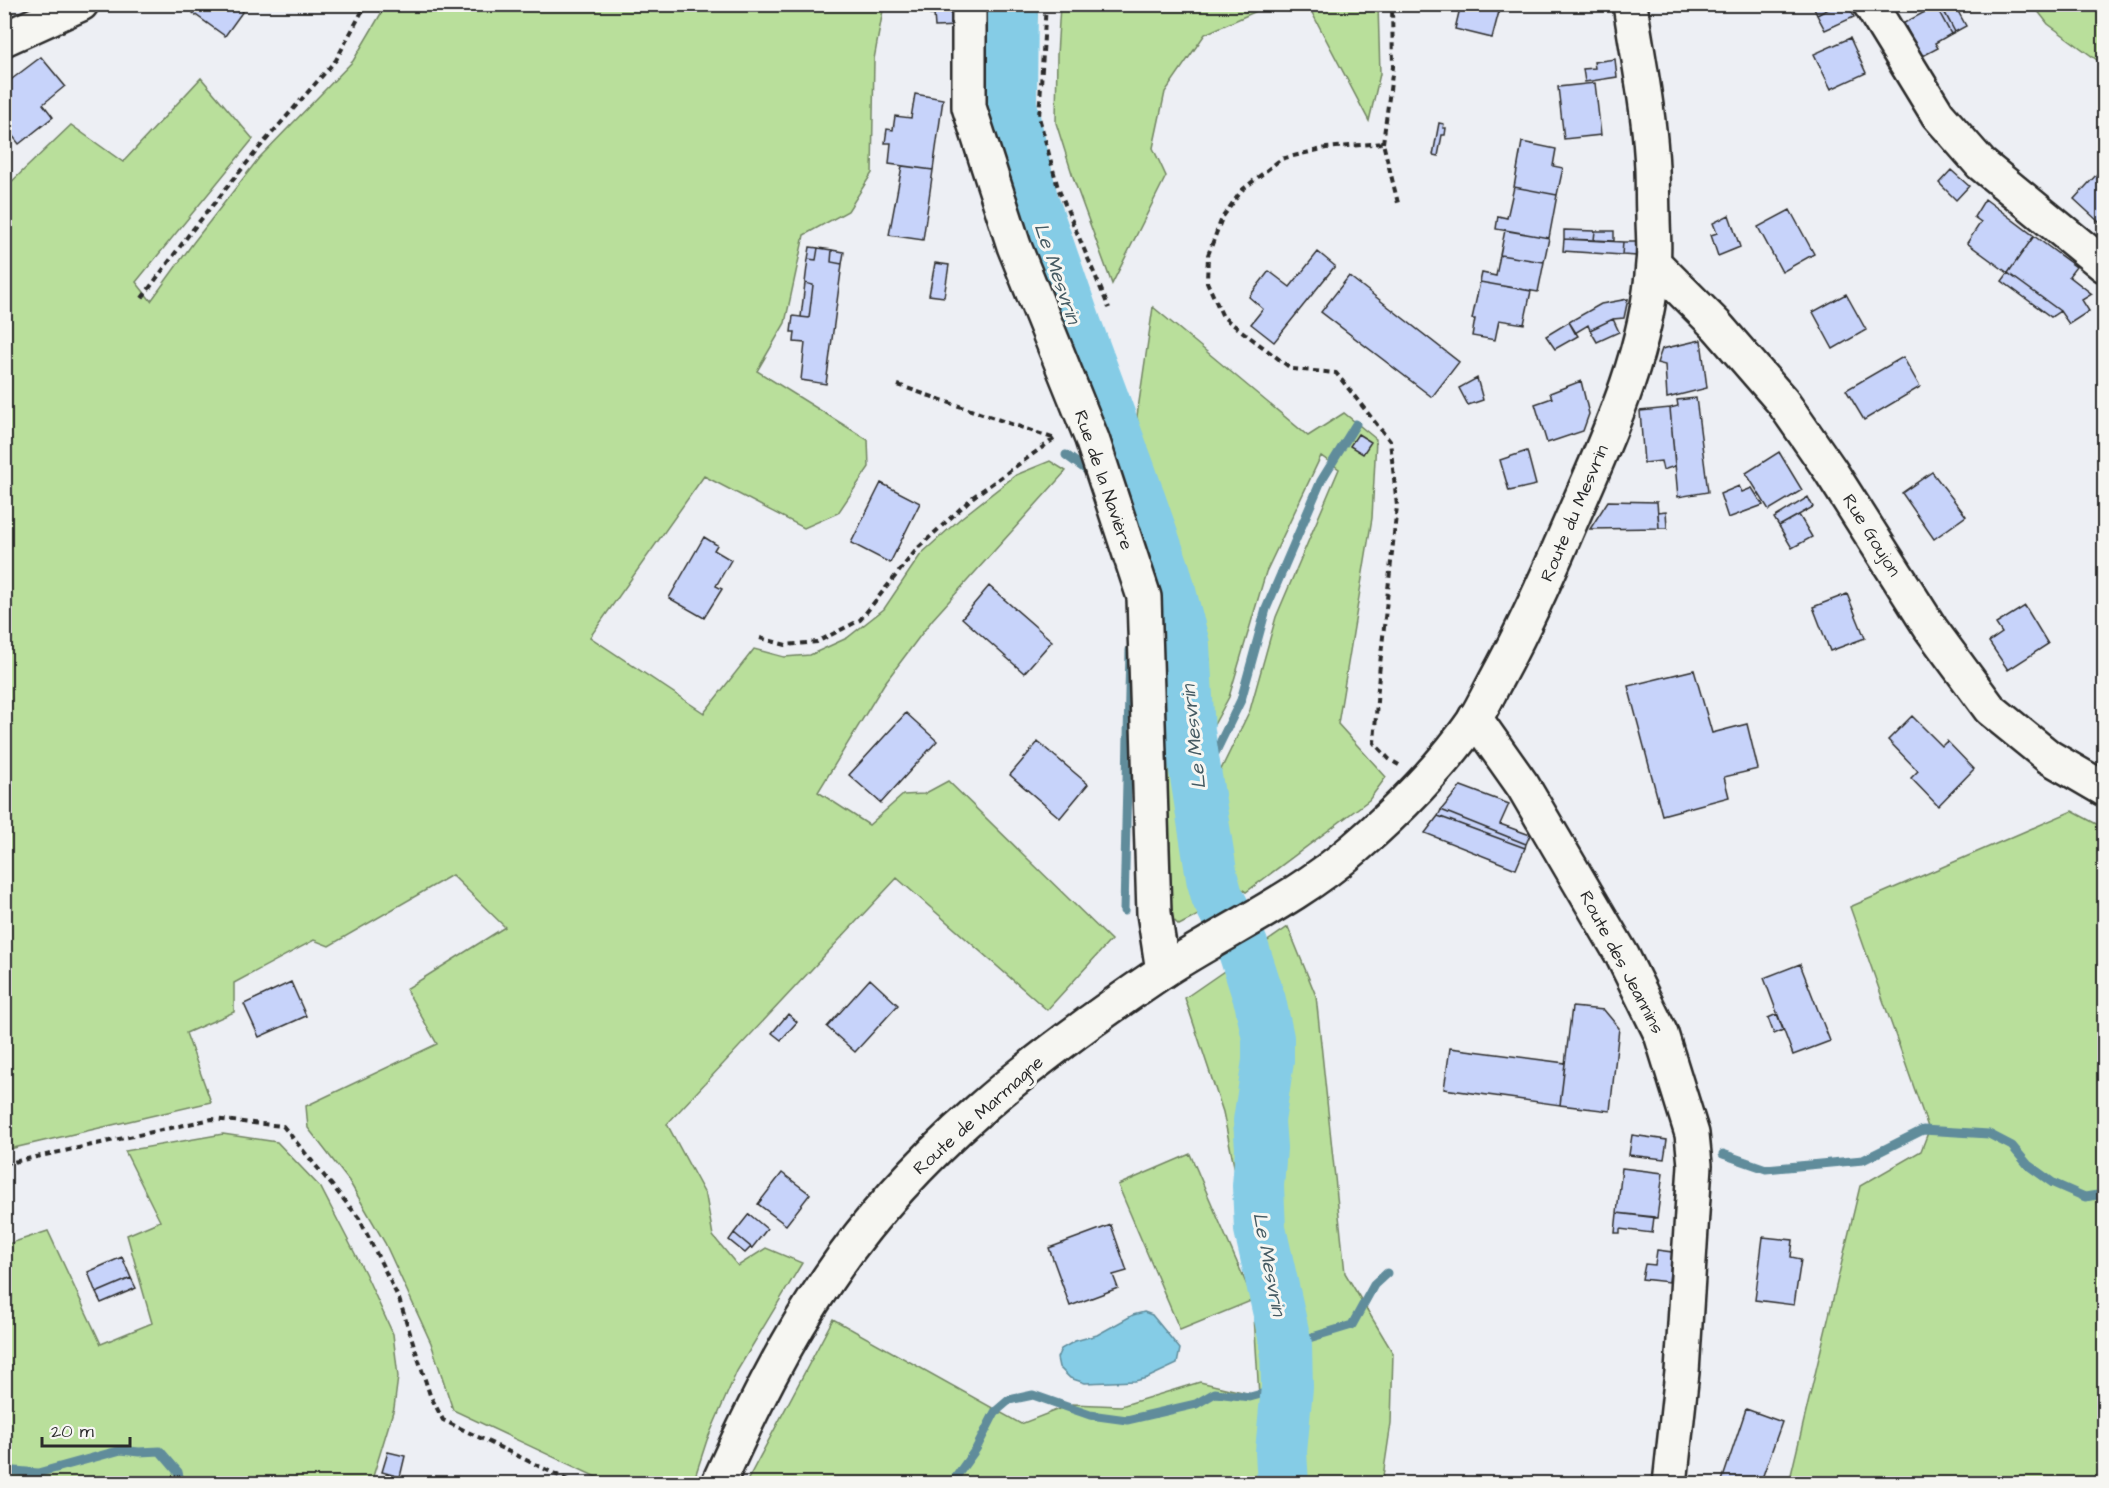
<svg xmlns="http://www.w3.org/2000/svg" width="2109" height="1488" viewBox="0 0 2109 1488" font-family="'Architects Daughter',sans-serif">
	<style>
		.green { fill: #b9df9b; stroke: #728563; stroke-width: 1.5 }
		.water { fill: #85cce6; stroke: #618c9b; stroke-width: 1.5 }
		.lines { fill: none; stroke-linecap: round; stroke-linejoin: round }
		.stream { stroke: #618c9b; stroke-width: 9 }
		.river { stroke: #85cce6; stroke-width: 52 }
		.building { fill: #c7d3fa; stroke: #2b2b2b; stroke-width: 1.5 }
		.minor-casing { stroke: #2b2b2b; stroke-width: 38 }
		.tertiary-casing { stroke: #2b2b2b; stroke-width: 38 }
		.secondary-casing { stroke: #2b2b2b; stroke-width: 38 }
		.path { stroke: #2b2b2b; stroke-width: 4; stroke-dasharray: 6 4.5; stroke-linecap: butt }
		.minor { stroke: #f6f6f2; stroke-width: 33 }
		.tertiary { stroke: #f6f6f2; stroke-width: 33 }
		.secondary { stroke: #f6f6f2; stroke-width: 33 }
		.labels { text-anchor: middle; stroke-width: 6; stroke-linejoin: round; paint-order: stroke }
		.street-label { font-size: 18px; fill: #2b2b2b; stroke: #f6f6f2 }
		.water-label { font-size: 20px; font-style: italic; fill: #465b63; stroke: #f6f6f2 }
	</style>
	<rect width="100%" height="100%" fill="#edeff4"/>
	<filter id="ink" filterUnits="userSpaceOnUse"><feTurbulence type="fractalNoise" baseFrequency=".0167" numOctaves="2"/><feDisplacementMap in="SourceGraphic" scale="12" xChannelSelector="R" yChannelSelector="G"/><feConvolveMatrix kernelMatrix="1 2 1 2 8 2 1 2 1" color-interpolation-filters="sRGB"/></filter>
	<g filter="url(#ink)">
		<!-- green -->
		<path class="green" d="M386,5H884L874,59L872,173L848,211L804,235L785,323L757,371L868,440L869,467L838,513L804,528L704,476L590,637L704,713L754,649L784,657L810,655L847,638L884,609L921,554L961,518L1016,475L1050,461L1066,471L932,620L884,684L818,792L869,825L903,795L924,794L948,781L1111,940L1047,1010L897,878L667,1124L706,1196L713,1236L738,1266L766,1248L802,1263L737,1371L707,1440L693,1483H609L453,1410L431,1343L385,1243L349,1181L308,1128L306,1106L437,1044L406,989L505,927L452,875L329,946L314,940L234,983V1012L186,1033L211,1102L5,1150V188L71,125L123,162L201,78L253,139L136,282L151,301L193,243L259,158L353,61Z
			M1025,5H1038L1030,89L1023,74Z
			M1060,5H1270L1205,34L1165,92L1153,148L1166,176L1112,284L1075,183L1056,123L1057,55Z
			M1308,5H1378L1380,74L1369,121Z
			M2033,5H2104V65L2048,24Z
			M1153,307L1308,436L1344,413L1376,439L1372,518L1338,724L1386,777L1369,800L1246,892L1224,878L1212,788L1250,710L1276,617L1339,469L1321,456L1266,572L1229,697L1201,749L1210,660L1181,551L1143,462L1137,416Z
			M1165,624L1199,888L1206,911L1179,925L1165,912Z
			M2072,811L2104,828V1483H1789L1860,1186L1921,1151L1929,1130L1850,907Z
			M1288,927L1316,996L1345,1273L1393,1353L1391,1423L1382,1483H746L833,1319L1021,1424L1072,1404L1121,1406L1200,1382L1259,1396L1253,1300L1180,1330L1118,1185L1190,1154L1252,1297L1244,1215L1223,1112L1185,998Z
			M223,1134L277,1142L321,1188L365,1273L393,1334L398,1377L394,1408L371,1483H5V1245L48,1231L101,1344L152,1323L127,1235L160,1221L125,1151Z"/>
		<!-- water -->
		<path class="water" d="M1144,1312L1152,1315L1180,1349L1177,1364L1147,1378L1135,1381L1085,1383L1070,1378L1059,1367L1057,1358L1061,1349L1075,1341L1097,1335L1133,1315Z"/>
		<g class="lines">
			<!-- stream -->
			<path class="stream" d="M1066,455L1088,471L1090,477
				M1198,788L1241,700L1266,609L1321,481L1356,424
				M1124,911L1130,650
				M1723,1154L1766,1169L1863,1160L1923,1130L1989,1134L2012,1146L2028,1165L2053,1183L2085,1197L2104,1194
				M1286,1345L1352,1325L1374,1285L1387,1273
				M4,1470L38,1473L121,1450L139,1452L160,1451L178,1472L181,1484
				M951,1484L976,1449L995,1412L1009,1400L1033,1395L1090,1415L1127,1420L1196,1404L1215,1393L1250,1397L1287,1387"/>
			<!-- river -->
			<path class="river" d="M1012,4L1011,104L1032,199L1076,326L1130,472L1165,573L1184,645L1189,732L1212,878L1217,896L1242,945L1260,1001L1268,1038V1061L1259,1121L1261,1148L1258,1186L1260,1229L1286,1345L1287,1387L1281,1452L1283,1484"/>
		</g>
		<!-- building -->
		<path class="building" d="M199,4H248L225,36L193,13Z
			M930,4H956L957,26L935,27L934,14H930Z
			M1461,4H1501L1492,38L1455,29Z
			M1812,4H1838L1817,15Z
			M1838,4H1848L1854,17L1825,30L1817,15Z
			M1940,4L1955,32L1951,34L1936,6Z
			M1954,4L1966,26L1955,32L1941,5Z
			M1936,6L1951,34L1935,43L1938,48L1921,57L1904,23Z
			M1850,38L1866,73L1831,89L1814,54Z
			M41,57L65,86L43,104L53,117L19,144L4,125V85Z
			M1615,59L1617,77L1585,82L1583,69L1595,68L1594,62Z
			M1595,83L1601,135L1564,139L1558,87Z
			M915,94L943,99L933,170L889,164L891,143H885L887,129L893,130L895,116L911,118Z
			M1439,123L1444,124L1443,128H1446L1445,135H1442L1438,156L1433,155Z
			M1522,142L1556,149L1553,166L1563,168L1557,195L1514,187Z
			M902,166L933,170L923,240L889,235Z
			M1951,170L1969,186L1956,200L1939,183Z
			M2098,173L2104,179V218L2100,223L2074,199Z
			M1514,187L1557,195L1549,238L1496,229L1498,216L1507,218Z
			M1985,199L2034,236L2008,273L1967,243L1981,222L1974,217Z
			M1790,210L1814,254L1782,272L1758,227Z
			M1729,215L1740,247L1718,256L1711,235L1717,233L1713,223Z
			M1505,230L1549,238L1544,262L1500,255Z
			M1564,230L1595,231L1594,240L1564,239Z
			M1595,231H1614V241L1594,240Z
			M2034,236L2076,267L2069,276L2092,294L2082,300L2089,311L2069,324L2060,311L2008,273Z
			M1564,239L1623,242L1622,255L1563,251Z
			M1623,242H1639L1637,256L1622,255Z
			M810,247L818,248L816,260L808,259Z
			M818,248L832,250L831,262L842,264L826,384L801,380L805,343L794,342L795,332H791L793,316L809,318L813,285L805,283L808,259L816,260Z
			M832,250L844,252L842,264L831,262Z
			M1318,252L1335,266L1274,342L1251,324L1263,309L1249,297L1269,271L1290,287Z
			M1500,255L1544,262L1538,292L1480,282L1482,273L1496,276Z
			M935,263L949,265L944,297L929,295Z
			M2008,273L2060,311L2051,317L2002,281Z
			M1349,276L1459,362L1432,397L1321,312Z
			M1480,282L1531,291L1524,324L1499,320L1495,340L1472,336L1475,319H1472Z
			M805,283L813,285L809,318L801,317Z
			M1846,294L1866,330L1833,349L1813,312Z
			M1628,299L1624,318L1613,319L1590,330L1588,325L1575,333L1569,322L1601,304Z
			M1613,319L1619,332L1597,342L1590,330Z
			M1569,322L1578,336L1555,349L1546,336Z
			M1701,340L1707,388L1667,398L1665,365L1657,363L1662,349Z
			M1903,357L1920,387L1864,420L1846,390Z
			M1477,378L1483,400L1468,405L1459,388Z
			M1581,381L1589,414L1583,431L1547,443L1535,404L1552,398L1550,393Z
			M1696,398L1708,492L1678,497L1670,408L1678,406L1677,400Z
			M1670,408L1675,466L1663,470L1661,461L1644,463L1640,411Z
			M1358,434L1371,442L1363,454L1350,446Z
			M1527,451L1536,485L1509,491L1500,460Z
			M1779,452L1802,490L1769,510L1746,473Z
			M1932,472L1966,516L1934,539L1902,493Z
			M881,483L920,503L890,563L851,543Z
			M1739,486L1742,492L1752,488L1763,505L1728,518L1720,494Z
			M1808,497L1813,507L1779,526L1774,518Z
			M1608,501L1657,502L1659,528L1590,529Z
			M1666,511L1667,528H1659L1658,512Z
			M1799,515L1812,537L1792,548L1779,526Z
			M704,537L717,545L714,550L731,560L716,586L722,589L704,618L669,598Z
			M989,586L1052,641L1024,673L962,618Z
			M1847,594L1865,638L1830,651L1813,607Z
			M2025,606L2048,644L2008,670L1989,642L2002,633L1996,624Z
			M1694,670L1712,733L1747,724L1758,769L1724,777L1729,797L1662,815L1628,686Z
			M906,713L937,741L881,803L849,775Z
			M1912,716L1942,746L1947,741L1974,769L1938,806L1911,778L1918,771L1888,740Z
			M1038,742L1088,784L1060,818L1010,775Z
			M1461,786L1509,804L1500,824L1530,835L1526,844L1441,810Z
			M1441,810L1526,844L1525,848L1438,816Z
			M1438,816L1525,848L1516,869L1425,833Z
			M1800,964L1830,1041L1793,1055L1764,978Z
			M870,979L898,1005L855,1052L827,1027Z
			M291,982L306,1016L259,1037L244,1004Z
			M1572,1007L1604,1010L1619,1028L1610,1111L1560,1105Z
			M788,1014L797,1022L781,1040L772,1033Z
			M1777,1014L1783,1030L1774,1034L1768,1018Z
			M1450,1048L1565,1063L1560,1105L1444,1089Z
			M1632,1135L1667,1140L1664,1159L1629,1155Z
			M1622,1168L1663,1173L1657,1218L1617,1213Z
			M782,1173L810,1194L786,1225L758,1204Z
			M1617,1213L1654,1217L1652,1233L1620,1229V1233H1615Z
			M749,1214L767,1229L752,1248L734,1233Z
			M1111,1225L1127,1271L1113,1275L1118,1288L1070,1306L1049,1248Z
			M734,1233L751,1247L745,1253L729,1240Z
			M1763,1237L1793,1240L1791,1257L1801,1259L1794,1305L1755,1300Z
			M1657,1250L1672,1252L1669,1282L1642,1279L1645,1264L1655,1265Z
			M122,1257L131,1278L96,1293L88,1272Z
			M131,1278L136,1288L101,1303L96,1293Z
			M1746,1409L1782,1422L1760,1484H1721Z
			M388,1452L405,1456L400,1477L382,1472Z"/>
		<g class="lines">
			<!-- minor casing -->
			<g class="minor-casing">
				<path id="minor" d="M969,4V107L1014,246L1092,439L1144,597L1154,913L1163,971
					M4,39L81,4
					M1654,263L1717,326L1782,401L1830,470L1931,629L1990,709L2049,757L2104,789
					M1475,718L1523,786L1622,955L1661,1034L1692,1134L1695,1165L1682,1372L1670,1484"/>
			</g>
			<!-- tertiary casing -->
			<g class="tertiary-casing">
				<path id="tertiary" d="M1870,4L1938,115L1981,164L2104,265"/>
			</g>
			<!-- secondary casing -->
			<g class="secondary-casing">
				<path id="secondary" d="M718,1484C750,1413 784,1343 828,1279C913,1152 1034,1058 1160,973C1224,931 1297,899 1355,848C1397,812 1444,764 1475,719C1483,706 1490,691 1497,678C1522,632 1544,584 1565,535C1602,449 1647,359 1653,263C1655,248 1653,232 1653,217C1652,195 1653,173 1651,152C1648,103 1637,53 1630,4"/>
			</g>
			<!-- path -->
			<path class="path" d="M1046,4L1039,117L1058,188L1109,308
				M1383,143L1393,67L1392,4
				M142,298L190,233L259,148L336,60L366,4
				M898,385L1055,439
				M760,638L786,645L817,642L860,620L917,549L973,497L1054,439
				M1399,765L1389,759L1374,743L1379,674L1397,506L1390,441L1336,373L1292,369L1223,317L1207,282L1208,255L1222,218L1242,190L1281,159L1326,148L1383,143L1399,207
				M4,1164L212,1119L283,1126L359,1218L399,1299L430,1395L443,1420L576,1484"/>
			<!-- minor -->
			<use href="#minor" class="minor"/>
			<!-- tertiary -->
			<use href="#tertiary" class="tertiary"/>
			<!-- secondary -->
			<use href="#secondary" class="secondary"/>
		</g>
	</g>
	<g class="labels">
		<!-- street labels -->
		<g class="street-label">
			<text transform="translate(1104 480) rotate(71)" y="6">Rue de la Navière</text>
			<text transform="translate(1574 513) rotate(-67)" y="6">Route du Mesvrin</text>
			<text transform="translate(1872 535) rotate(58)" y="6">Rue Goujon</text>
			<text transform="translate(1622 962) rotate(62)" y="6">Route des Jeannins</text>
			<text transform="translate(978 1115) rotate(-42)" y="6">Route de Marmagne</text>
		</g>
		<!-- water labels -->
		<g class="water-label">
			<text transform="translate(1058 273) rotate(71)" y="7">Le Mesvrin</text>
			<text transform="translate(1193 737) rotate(-96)" y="7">Le Mesvrin</text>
			<text transform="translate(1270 1264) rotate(79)" y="7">Le Mesvrin</text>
		</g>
	</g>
	<!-- margin -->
	<rect width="2109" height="1488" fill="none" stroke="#f6f6f2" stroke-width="24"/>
	<rect x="12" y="12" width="2085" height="1464" fill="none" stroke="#2b2b2b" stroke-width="2" filter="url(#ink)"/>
	<!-- scale -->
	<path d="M42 1437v9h88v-9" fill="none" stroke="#2b2b2b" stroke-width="3"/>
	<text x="51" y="1437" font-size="18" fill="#2b2b2b" stroke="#f6f6f2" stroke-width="4.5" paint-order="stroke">20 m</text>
</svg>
